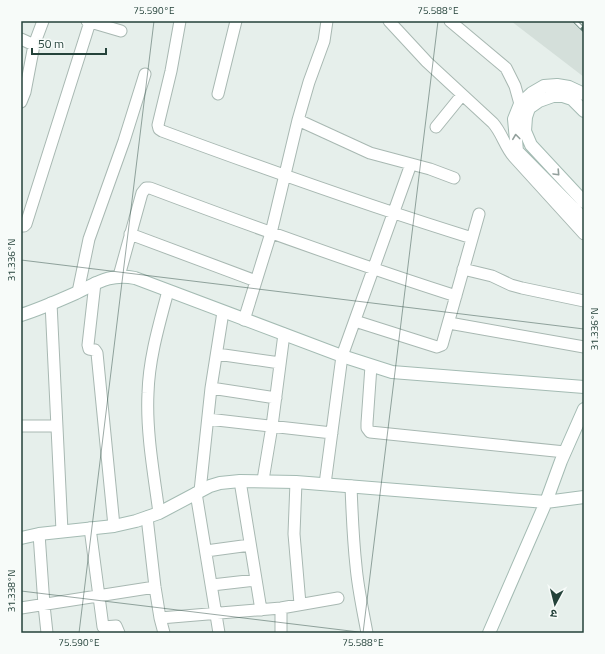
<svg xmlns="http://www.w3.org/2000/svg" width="605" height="654" viewBox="0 0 605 654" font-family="'Titillium Web','Noto Sans Devanagari',sans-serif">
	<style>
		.built { fill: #d4dfda }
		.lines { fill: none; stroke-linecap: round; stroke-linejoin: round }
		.street-casing { stroke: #a8b8b2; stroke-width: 13 }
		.secondary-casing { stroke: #a4bbb3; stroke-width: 14 }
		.street { stroke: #fff; stroke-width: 11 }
		.secondary { stroke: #fff; stroke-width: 12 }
		.rail-casing { stroke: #5f7d75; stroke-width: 4.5 }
		.rail { stroke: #f7fbf9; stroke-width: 3; stroke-dasharray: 9; stroke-linecap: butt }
		.oneway { stroke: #92a09c }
		.ticks { fill: none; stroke: #24423a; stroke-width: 1; stroke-opacity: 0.45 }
		.neatline { fill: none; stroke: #24423a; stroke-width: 1.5 }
		.ticks-label { font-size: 10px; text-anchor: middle; fill: #24423a }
	</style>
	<rect width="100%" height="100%" fill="#e6efeb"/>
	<!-- built -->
	<path class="built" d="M511,21H584V77Z"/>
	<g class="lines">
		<!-- street casing -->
		<g class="street-casing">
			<path id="street" d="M87,21L121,31
				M180,21L171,71L158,125L159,129L162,131C265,169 368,206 472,238
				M389,21L427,62L493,123C502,133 505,147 514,157L584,234
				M450,21L506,68L515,86L520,104
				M21,39L34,45
				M218,94L236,21
				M21,102L25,92L34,45L43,21
				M298,120L370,153L430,169L454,178
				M436,127L462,95
				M21,226H24L26,224L90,22
				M130,234L256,281
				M463,269L492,276L511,285L522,288L584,301
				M119,276L142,193L146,188H150C251,226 353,263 456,296
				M95,283L88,345L89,349L95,350L97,353L114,526
				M78,292L89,239L124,141L145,74
				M51,303L62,531
				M244,320L271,233L298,120L309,82L324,41L327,21
				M355,321L437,347L442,345L479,214
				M449,323L584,347
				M217,354L280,363
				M371,366L367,423V428L370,432L565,452
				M211,388L276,398
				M208,419L332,433
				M21,426H57
				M263,480L272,426L284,334
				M240,481L261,610
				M296,482L294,534L300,604
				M325,484L342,356L411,164
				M351,486C352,513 353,539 356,566C358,589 363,611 367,633
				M200,491L211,388L223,312
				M196,493L219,633
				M159,513C154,475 146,432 148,393C149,358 159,325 168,291
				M147,517L155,587L160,618L281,608L338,598
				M90,528L103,627L116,626L119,633
				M39,534L44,605L47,633
				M206,551L250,545
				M212,585L256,580
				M21,608L155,587
				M160,618L164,633
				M281,633V608"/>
		</g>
		<!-- secondary casing -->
		<g class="secondary-casing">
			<path id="secondary" d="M584,94L569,87L557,85L544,86L532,93L520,104L514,119L517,151L584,219
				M584,111L572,99L563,96H553L539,101L529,108L526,117L525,131L531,145L584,202
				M21,315C40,309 58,301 76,293C97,283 110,273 135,278L342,356L392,372L584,387
				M21,538L39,534L114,526L136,521L159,513L210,486L220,483L240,481L296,482L546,502L584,497
				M489,633L546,502L561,461L584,409"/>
		</g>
		<!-- street -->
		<use href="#street" class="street"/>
		<!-- secondary -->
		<use href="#secondary" class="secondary"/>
		<!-- rail casing -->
		<g class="rail-casing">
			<path id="rail" d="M575,21L584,30"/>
		</g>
		<!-- rail -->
		<use href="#rail" class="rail"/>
	</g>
	<!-- one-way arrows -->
	<defs><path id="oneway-chevron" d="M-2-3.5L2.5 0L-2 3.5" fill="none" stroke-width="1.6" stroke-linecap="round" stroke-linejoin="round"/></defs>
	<g class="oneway">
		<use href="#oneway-chevron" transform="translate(516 137) rotate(-97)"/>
		<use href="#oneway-chevron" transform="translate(557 173) rotate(47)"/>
	</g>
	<!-- ticks -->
	<path class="ticks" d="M21,260L584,329M21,591L367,633M79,633L154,21M363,633L438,21"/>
	<!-- border -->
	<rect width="605" height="654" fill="none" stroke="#f7fbf9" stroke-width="44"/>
	<!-- north arrow -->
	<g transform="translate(555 604) rotate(187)" stroke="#f7fbf9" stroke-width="3" paint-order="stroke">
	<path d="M0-3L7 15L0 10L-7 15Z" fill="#24423a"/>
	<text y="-6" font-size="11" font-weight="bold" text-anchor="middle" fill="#24423a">उ</text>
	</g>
	<!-- scale -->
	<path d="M32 48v6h74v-6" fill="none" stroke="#24423a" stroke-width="2"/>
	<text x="38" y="48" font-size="12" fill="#24423a" stroke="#f7fbf9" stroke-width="3" paint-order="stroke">50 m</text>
	<rect x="22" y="22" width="561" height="610" class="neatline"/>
	<g class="ticks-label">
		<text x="154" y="14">75.590°E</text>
		<text x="438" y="14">75.588°E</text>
		<text transform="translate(11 260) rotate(-90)" y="4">31.336°N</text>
		<text transform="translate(594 329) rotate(-90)" y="4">31.336°N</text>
		<text transform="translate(11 591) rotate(-90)" y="4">31.338°N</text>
		<text x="79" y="646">75.590°E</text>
		<text x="363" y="646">75.588°E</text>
	</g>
</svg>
